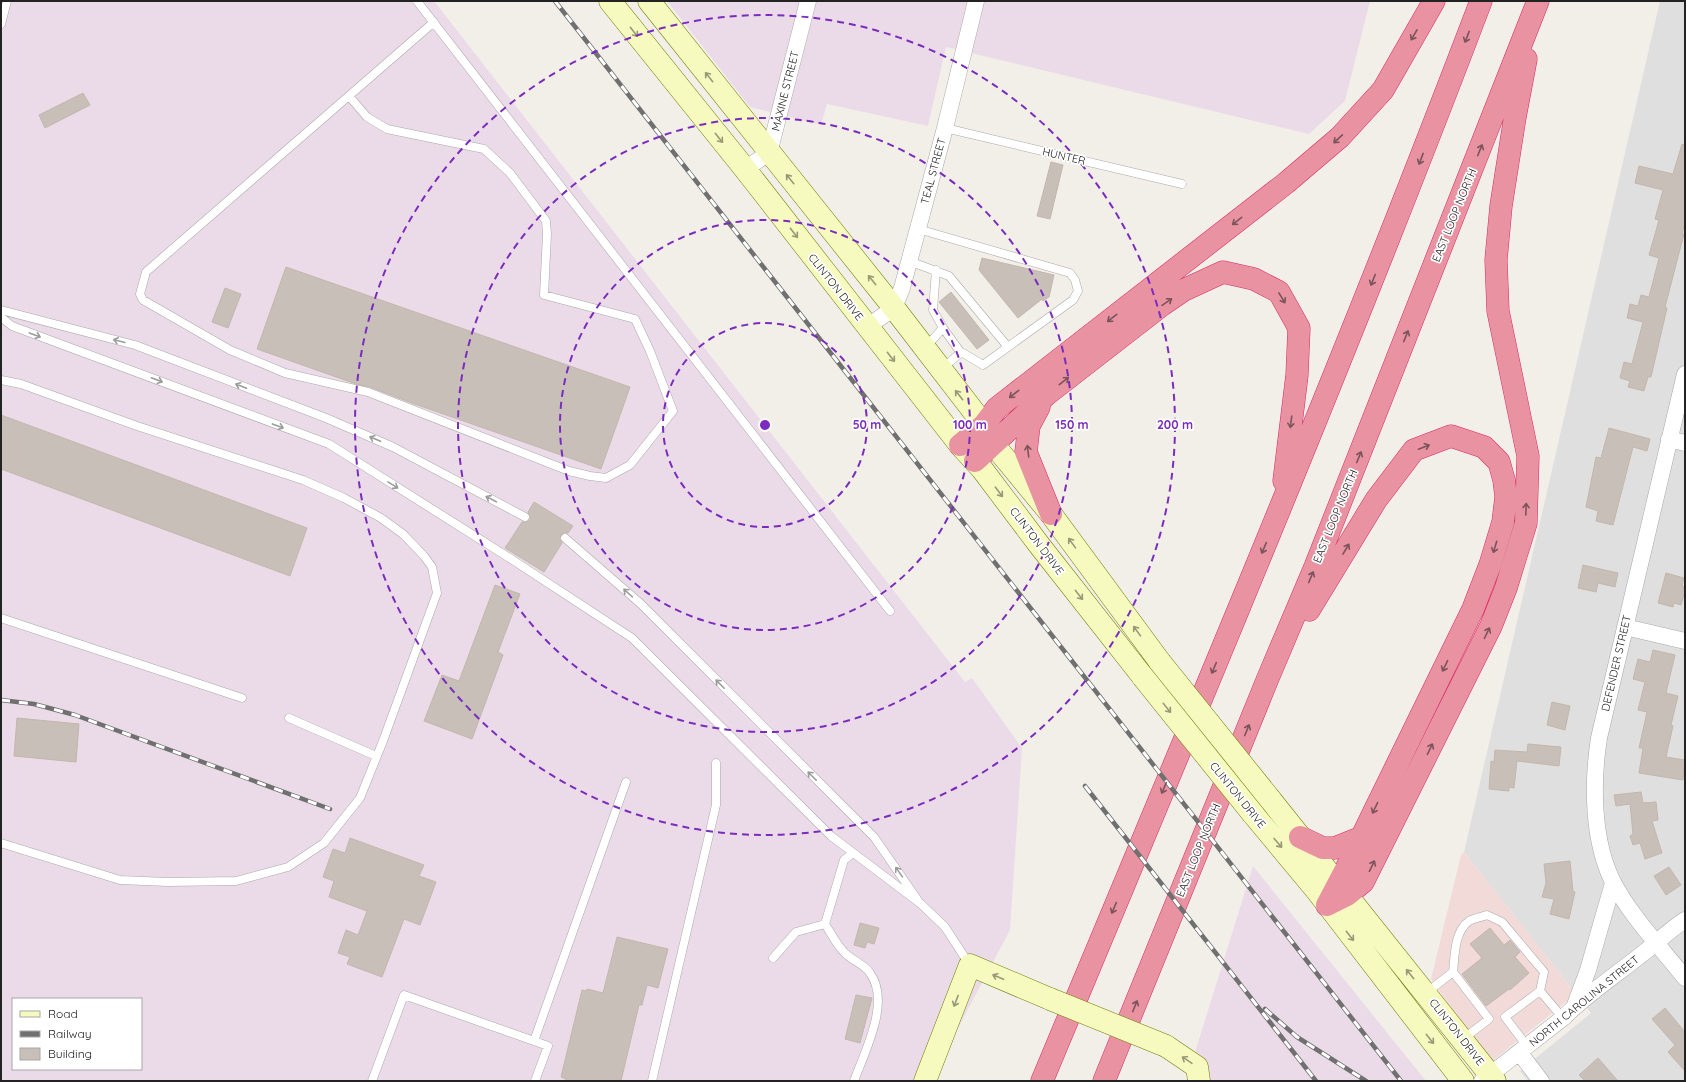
<svg xmlns="http://www.w3.org/2000/svg" width="1686" height="1082" viewBox="0 0 1686 1082" font-family="Quicksand,sans-serif">
	<style>
		.residential { fill: #e0dfdf }
		.commercial { fill: #f2dad9 }
		.industrial { fill: #ebdbe8; fill-rule: evenodd }
		.building { fill: #c7bfb8; stroke: #c4b6ab }
		.lines { fill: none; stroke-linecap: round; stroke-linejoin: round }
		.service-casing { stroke: #a9a9a9; stroke-width: 9 }
		.minor-casing { stroke: #a9a9a9; stroke-width: 17 }
		.secondary-casing { stroke: #707d05; stroke-width: 23 }
		.motorway-casing { stroke: #dc2a67; stroke-width: 23 }
		.service { stroke: #fff; stroke-width: 8 }
		.minor { stroke: #fff; stroke-width: 16 }
		.secondary { stroke: #f7fabf; stroke-width: 22 }
		.motorway { stroke: #e892a2; stroke-width: 22 }
		.rail-casing { stroke: #707070; stroke-width: 4.5 }
		.rail { stroke: #fff; stroke-width: 3; stroke-dasharray: 9; stroke-linecap: butt }
		.secondary-bridge-casing { stroke: #707d05; stroke-width: 23; stroke-linecap: butt }
		.secondary-bridge { stroke: #f7fabf; stroke-width: 22 }
		.oneway { stroke: #979978 }
		.oneway2 { stroke: #7b545c }
		.oneway3 { stroke: #9c9c9c }
		.ring { fill: none; stroke: #7b2cbf; stroke-width: 2; stroke-dasharray: 7 5 }
		.labels { text-anchor: middle; stroke-width: 3.5; stroke-linejoin: round; paint-order: stroke }
		.street-label { font-size: 11px; fill: #222; stroke: #fff }
		.centre { fill: #7b2cbf; stroke: #fff; stroke-width: 2 }
		.ring-label { font-size: 12px; text-anchor: middle; font-weight: bold; fill: #7b2cbf; stroke: #fff; stroke-width: 3.5; stroke-linejoin: round; paint-order: stroke }
	</style>
	<rect width="100%" height="100%" fill="#f2efe9"/>
	<!-- residential -->
	<path class="residential" d="M1660,1H1685V1081H1528L1520,1071L1591,1013L1464,852Z"/>
	<!-- commercial -->
	<path class="commercial" d="M1464,852L1576,994L1490,1063L1431,979L1461,855Z"/>
	<!-- industrial -->
	<path class="industrial" d="M1,1H434L965,682L972,678L1022,748L1010,930L930,1081H1ZM13,999H141V1069H13Z
		M667,1H1370L1345,101L1309,134L946,47L928,126L827,104L821,125L750,107Z
		M1253,866L1426,1081H1186Z"/>
	<!-- building -->
	<path class="building" d="M83,93L90,105L45,128L39,115Z
		M1682,144L1685,145V223L1682,234H1684L1665,307L1667,308L1651,377H1648L1644,391L1628,387L1630,381L1620,378L1624,362L1632,364L1643,322L1627,318L1630,304L1638,306L1641,295L1649,297L1659,258L1649,255L1659,220L1655,219L1663,190L1635,183L1639,166L1673,174Z
		M1051,162L1063,165L1050,219L1037,216Z
		M982,258L1054,275L1049,297L1043,301L1042,299L1018,318L979,270Z
		M286,267L630,387L601,469L409,402L370,387L356,384L257,349Z
		M225,288L241,294L228,328L212,322Z
		M951,292L989,340L977,349L939,302Z
		M1,415L307,528L290,576L1,469Z
		M1609,428L1650,439L1647,451L1633,447L1613,525L1596,521L1598,511L1586,507L1596,457L1601,458Z
		M534,502L573,526L568,533H564L561,535L560,539L562,543L544,572L505,548L522,522H526L530,520V516L528,512Z
		M1583,565L1618,573L1615,587L1598,583L1596,592L1578,588Z
		M1666,573L1684,578L1682,586L1685,587V591L1681,605L1674,603L1673,607L1658,603Z
		M495,585L520,594L498,652L503,655L472,739L424,721L442,675L459,681Z
		M1653,650L1675,655L1666,693L1678,696L1671,725L1673,726L1666,757L1685,760L1683,780L1639,773L1643,748H1639L1647,712L1638,710L1645,682L1633,679L1638,659L1650,662Z
		M1552,702L1570,706L1565,730L1547,725Z
		M17,718L79,724L76,762L14,756Z
		M1528,744L1561,747L1559,766L1517,761L1514,788L1509,787V791L1489,789L1491,761L1494,762L1495,750L1527,752Z
		M1641,792L1643,803L1656,802L1658,820L1652,821L1662,853L1645,859L1640,843L1633,845L1630,836L1633,834L1630,804L1616,806L1614,795Z
		M350,838L424,865L419,876L436,882L420,925L404,919L382,977L347,964L350,957L338,953L346,930L358,935L367,911L329,897L334,881L323,877L333,849L345,853Z
		M1570,861L1573,891L1575,892L1569,919L1550,914L1554,899L1542,897L1546,883L1544,864Z
		M1669,867L1681,885L1666,895L1654,876Z
		M860,923L879,928L874,944L867,942L865,948L854,945Z
		M1490,928L1504,945L1510,940L1520,952L1515,957L1529,973L1510,990L1509,989L1486,1006L1462,974L1482,958L1470,944Z
		M617,937L668,949L658,988L647,985L642,1005H639L621,1081H565L566,1079L561,1077L582,990L587,991V989L603,993Z
		M856,995L872,998L860,1043L845,1039Z
		M1665,1008L1685,1032V1071L1668,1052L1675,1045L1652,1019Z
		M1598,1058L1618,1081H1585L1579,1075Z"/>
	<g class="lines">
		<!-- service casing -->
		<g class="service-casing">
			<path id="service" d="M417,1L890,611
				M1,24L7,1
				M349,96L367,117L387,129L484,149L510,173L546,221L547,234L544,295L635,319L650,351L673,411L630,465L606,478L590,476L569,471L368,392L285,373L230,350L143,300L140,294L146,272L434,22
				M945,128L1182,184
				M918,229L1070,273L1075,280L1078,291L1073,300L983,365L963,353L959,354L942,369
				M909,261L949,276L1008,347
				M1,310L135,345L326,418L393,447L525,517
				M1,317L12,326L329,444L508,557L632,638L831,836L921,904L945,927L969,964
				M943,328L961,353
				M925,348L943,328L933,310L936,270
				M1,380L21,384L137,426L303,480L344,498L381,518L403,534L424,556L432,567L437,593L383,741L360,798L324,843L288,867L236,881L168,882L120,880L1,843
				M565,538L641,604L874,837L917,899
				M1,618L242,698
				M289,718L376,756
				M853,853L844,860L825,924C831,933 836,944 844,952C851,960 864,964 870,973C891,1002 865,1051 854,1081
				M773,958L796,932L825,924
				M1453,972C1455,955 1454,932 1469,921C1474,918 1482,917 1487,915L1502,922L1544,972L1540,991
				M1426,993L1453,972L1489,1019L1463,1039
				M534,1041L626,782
				M1527,1046L1505,1017L1540,991L1563,1018
				M372,1081L404,995L548,1046L535,1081
				M652,1081L716,805V763"/>
		</g>
		<!-- minor casing -->
		<g class="minor-casing">
			<path id="minor" d="M745,169L769,153L808,1
				M867,327L894,308L902,288L945,128L976,1
				M1685,374L1599,738C1592,783 1592,842 1614,884C1631,916 1662,949 1685,978
				M1669,439L1685,443
				M1625,627L1685,641
				M1575,1005L1588,970L1613,883
				M1519,1052L1541,1081
				M1482,1081L1563,1018C1587,994 1616,975 1642,954C1657,943 1669,930 1685,920"/>
		</g>
		<!-- secondary casing -->
		<g class="secondary-casing">
			<path id="secondary" d="M610,1L745,169L960,445L982,469L1040,546L1143,677
				M649,1L894,308L984,425L994,445L1051,514L1160,662
				M1270,799L1495,1081
				M1253,814L1317,891L1463,1081
				M1166,1046L1197,1067L1199,1081
				M925,1081L970,965L1050,999"/>
		</g>
		<!-- motorway casing -->
		<g class="motorway-casing">
			<path id="motorway" d="M1039,407L1029,426L1026,452L1051,514
				M960,445L984,425L997,408L1286,183L1340,137L1383,90L1434,1
				M975,461L1046,395L1162,305L1184,290L1223,272L1254,279L1279,292L1299,328L1297,375L1284,481
				M1309,610L1376,500L1414,450L1451,436L1484,447L1499,462L1504,480L1506,497L1503,522L1490,565L1473,609L1347,867L1327,905
				M1300,837L1323,848H1335L1360,838
				M1327,905L1347,895L1363,882L1491,626L1506,588L1526,523L1528,456L1498,311L1496,260L1501,206L1515,117L1526,59
				M1042,1081C1192,722 1343,364 1481,1
				M1104,1081L1268,678L1315,567L1538,1"/>
		</g>
		<!-- service -->
		<use href="#service" class="service"/>
		<!-- minor -->
		<use href="#minor" class="minor"/>
		<!-- secondary -->
		<use href="#secondary" class="secondary"/>
		<!-- motorway -->
		<use href="#motorway" class="motorway"/>
		<!-- rail casing -->
		<g class="rail-casing">
			<path id="rail" d="M555,1L1401,1081
				M1,700L34,704L75,715L330,809
				M1085,786L1316,1081
				M1265,1009L1297,1037L1366,1081"/>
		</g>
		<!-- rail -->
		<use href="#rail" class="rail"/>
		<!-- secondary-bridge casing -->
		<g class="secondary-bridge-casing">
			<path id="secondary-bridge" d="M1160,662L1270,799
				M1143,677L1253,814
				M1050,999L1166,1046"/>
		</g>
		<!-- secondary-bridge -->
		<use href="#secondary-bridge" class="secondary-bridge"/>
	</g>
	<!-- one-way arrows -->
	<defs><path id="oneway-shaft" d="M-6 0H5M1.5-3L5.5 0L1.5 3" fill="none" stroke-width="1.6" stroke-linecap="round" stroke-linejoin="round"/></defs>
	<g class="oneway">
		<use href="#oneway-shaft" transform="translate(634 32) rotate(52)"/>
		<use href="#oneway-shaft" transform="translate(709 77) rotate(-128)"/>
		<use href="#oneway-shaft" transform="translate(719 138) rotate(51)"/>
		<use href="#oneway-shaft" transform="translate(790 179) rotate(-129)"/>
		<use href="#oneway-shaft" transform="translate(794 233) rotate(52)"/>
		<use href="#oneway-shaft" transform="translate(872 280) rotate(-129)"/>
		<use href="#oneway-shaft" transform="translate(891 357) rotate(52)"/>
		<use href="#oneway-shaft" transform="translate(959 395) rotate(-128)"/>
		<use href="#oneway-shaft" transform="translate(999 492) rotate(53)"/>
		<use href="#oneway-shaft" transform="translate(1072 543) rotate(-126)"/>
		<use href="#oneway-shaft" transform="translate(1079 595) rotate(52)"/>
		<use href="#oneway-shaft" transform="translate(1137 631) rotate(-126)"/>
		<use href="#oneway-shaft" transform="translate(1167 708) rotate(51)"/>
		<use href="#oneway-shaft" transform="translate(1278 843) rotate(49)"/>
		<use href="#oneway-shaft" transform="translate(1350 936) rotate(52)"/>
		<use href="#oneway-shaft" transform="translate(1410 974) rotate(-128)"/>
		<use href="#oneway-shaft" transform="translate(998 977) rotate(-157)"/>
		<use href="#oneway-shaft" transform="translate(956 1001) rotate(111)"/>
		<use href="#oneway-shaft" transform="translate(1430 1039) rotate(52)"/>
		<use href="#oneway-shaft" transform="translate(1187 1060) rotate(-146)"/>
	</g>
	<g class="oneway2">
		<use href="#oneway-shaft" transform="translate(1414 35) rotate(120)"/>
		<use href="#oneway-shaft" transform="translate(1467 37) rotate(111)"/>
		<use href="#oneway-shaft" transform="translate(1338 139) rotate(137)"/>
		<use href="#oneway-shaft" transform="translate(1480 150) rotate(-68)"/>
		<use href="#oneway-shaft" transform="translate(1421 159) rotate(111)"/>
		<use href="#oneway-shaft" transform="translate(1237 221) rotate(142)"/>
		<use href="#oneway-shaft" transform="translate(1373 280) rotate(112)"/>
		<use href="#oneway-shaft" transform="translate(1282 298) rotate(58)"/>
		<use href="#oneway-shaft" transform="translate(1167 302) rotate(-35)"/>
		<use href="#oneway-shaft" transform="translate(1112 318) rotate(142)"/>
		<use href="#oneway-shaft" transform="translate(1406 336) rotate(-68)"/>
		<use href="#oneway-shaft" transform="translate(1064 381) rotate(-38)"/>
		<use href="#oneway-shaft" transform="translate(1014 394) rotate(142)"/>
		<use href="#oneway-shaft" transform="translate(1291 422) rotate(97)"/>
		<use href="#oneway-shaft" transform="translate(1424 447) rotate(-21)"/>
		<use href="#oneway-shaft" transform="translate(1028 451) rotate(-97)"/>
		<use href="#oneway-shaft" transform="translate(1359 457) rotate(-68)"/>
		<use href="#oneway-shaft" transform="translate(1526 509) rotate(-88)"/>
		<use href="#oneway-shaft" transform="translate(1495 547) rotate(107)"/>
		<use href="#oneway-shaft" transform="translate(1264 548) rotate(113)"/>
		<use href="#oneway-shaft" transform="translate(1346 549) rotate(-59)"/>
		<use href="#oneway-shaft" transform="translate(1311 577) rotate(-67)"/>
		<use href="#oneway-shaft" transform="translate(1487 633) rotate(-64)"/>
		<use href="#oneway-shaft" transform="translate(1445 666) rotate(116)"/>
		<use href="#oneway-shaft" transform="translate(1214 668) rotate(113)"/>
		<use href="#oneway-shaft" transform="translate(1247 730) rotate(-68)"/>
		<use href="#oneway-shaft" transform="translate(1430 749) rotate(-64)"/>
		<use href="#oneway-shaft" transform="translate(1164 788) rotate(113)"/>
		<use href="#oneway-shaft" transform="translate(1375 808) rotate(116)"/>
		<use href="#oneway-shaft" transform="translate(1372 866) rotate(-64)"/>
		<use href="#oneway-shaft" transform="translate(1114 908) rotate(113)"/>
		<use href="#oneway-shaft" transform="translate(1135 1006) rotate(-68)"/>
	</g>
	<g class="oneway3">
		<use href="#oneway-shaft" transform="translate(35 335) rotate(20)"/>
		<use href="#oneway-shaft" transform="translate(119 341) rotate(-165)"/>
		<use href="#oneway-shaft" transform="translate(157 380) rotate(21)"/>
		<use href="#oneway-shaft" transform="translate(241 386) rotate(-159)"/>
		<use href="#oneway-shaft" transform="translate(278 426) rotate(20)"/>
		<use href="#oneway-shaft" transform="translate(375 439) rotate(-157)"/>
		<use href="#oneway-shaft" transform="translate(393 485) rotate(32)"/>
		<use href="#oneway-shaft" transform="translate(491 499) rotate(-152)"/>
		<use href="#oneway-shaft" transform="translate(628 593) rotate(-138)"/>
		<use href="#oneway-shaft" transform="translate(720 684) rotate(-135)"/>
		<use href="#oneway-shaft" transform="translate(812 776) rotate(-135)"/>
		<use href="#oneway-shaft" transform="translate(899 872) rotate(-125)"/>
	</g>
	<!-- distance rings -->
	<g class="ring">
		<circle cx="765" cy="425" r="102"/>
		<circle cx="765" cy="425" r="205"/>
		<circle cx="765" cy="425" r="307"/>
		<circle cx="765" cy="425" r="410"/>
	</g>
	<g class="labels">
		<!-- street labels -->
		<g class="street-label">
			<text transform="translate(785 91) rotate(-76)" y="4">MAXINE STREET</text>
			<text transform="translate(1064 156) rotate(13)" y="4">HUNTER</text>
			<text transform="translate(933 171) rotate(-75)" y="4">TEAL STREET</text>
			<text transform="translate(1454 215) rotate(-68)" y="4">EAST LOOP NORTH</text>
			<text transform="translate(836 287) rotate(52)" y="4">CLINTON DRIVE</text>
			<text transform="translate(1335 516) rotate(-68)" y="4">EAST LOOP NORTH</text>
			<text transform="translate(1037 541) rotate(53)" y="4">CLINTON DRIVE</text>
			<text transform="translate(1616 663) rotate(-77)" y="4">DEFENDER STREET</text>
			<text transform="translate(1238 795) rotate(51)" y="4">CLINTON DRIVE</text>
			<text transform="translate(1198 850) rotate(-68)" y="4">EAST LOOP NORTH</text>
			<text transform="translate(1584 1001) rotate(-39)" y="4">NORTH CAROLINA STREET</text>
			<text transform="translate(1457 1032) rotate(52)" y="4">CLINTON DRIVE</text>
		</g>
	</g>
	<circle cx="765" cy="425" r="6" class="centre"/>
	<g class="ring-label">
		<text x="867" y="429">50 m</text>
		<text x="970" y="429">100 m</text>
		<text x="1072" y="429">150 m</text>
		<text x="1175" y="429">200 m</text>
	</g>
	<!-- border -->
	<rect width="1686" height="1082" fill="none" stroke="#222222" stroke-width="4"/>
	<!-- legend -->
	<rect x="12" y="998" width="130" height="72" fill="#ffffff" stroke="#a7a7a7"/>
	<rect x="20" y="1011" width="20" height="6" fill="#f7fabf" stroke="#a7a7a7"/>
	<text x="48" y="1018" font-size="12" fill="#222222">Road</text>
	<rect x="20" y="1031" width="20" height="6" fill="#707070" stroke="#a7a7a7"/>
	<text x="48" y="1038" font-size="12" fill="#222222">Railway</text>
	<rect x="20" y="1048" width="20" height="12" fill="#c7bfb8" stroke="#a7a7a7"/>
	<text x="48" y="1058" font-size="12" fill="#222222">Building</text>
</svg>
